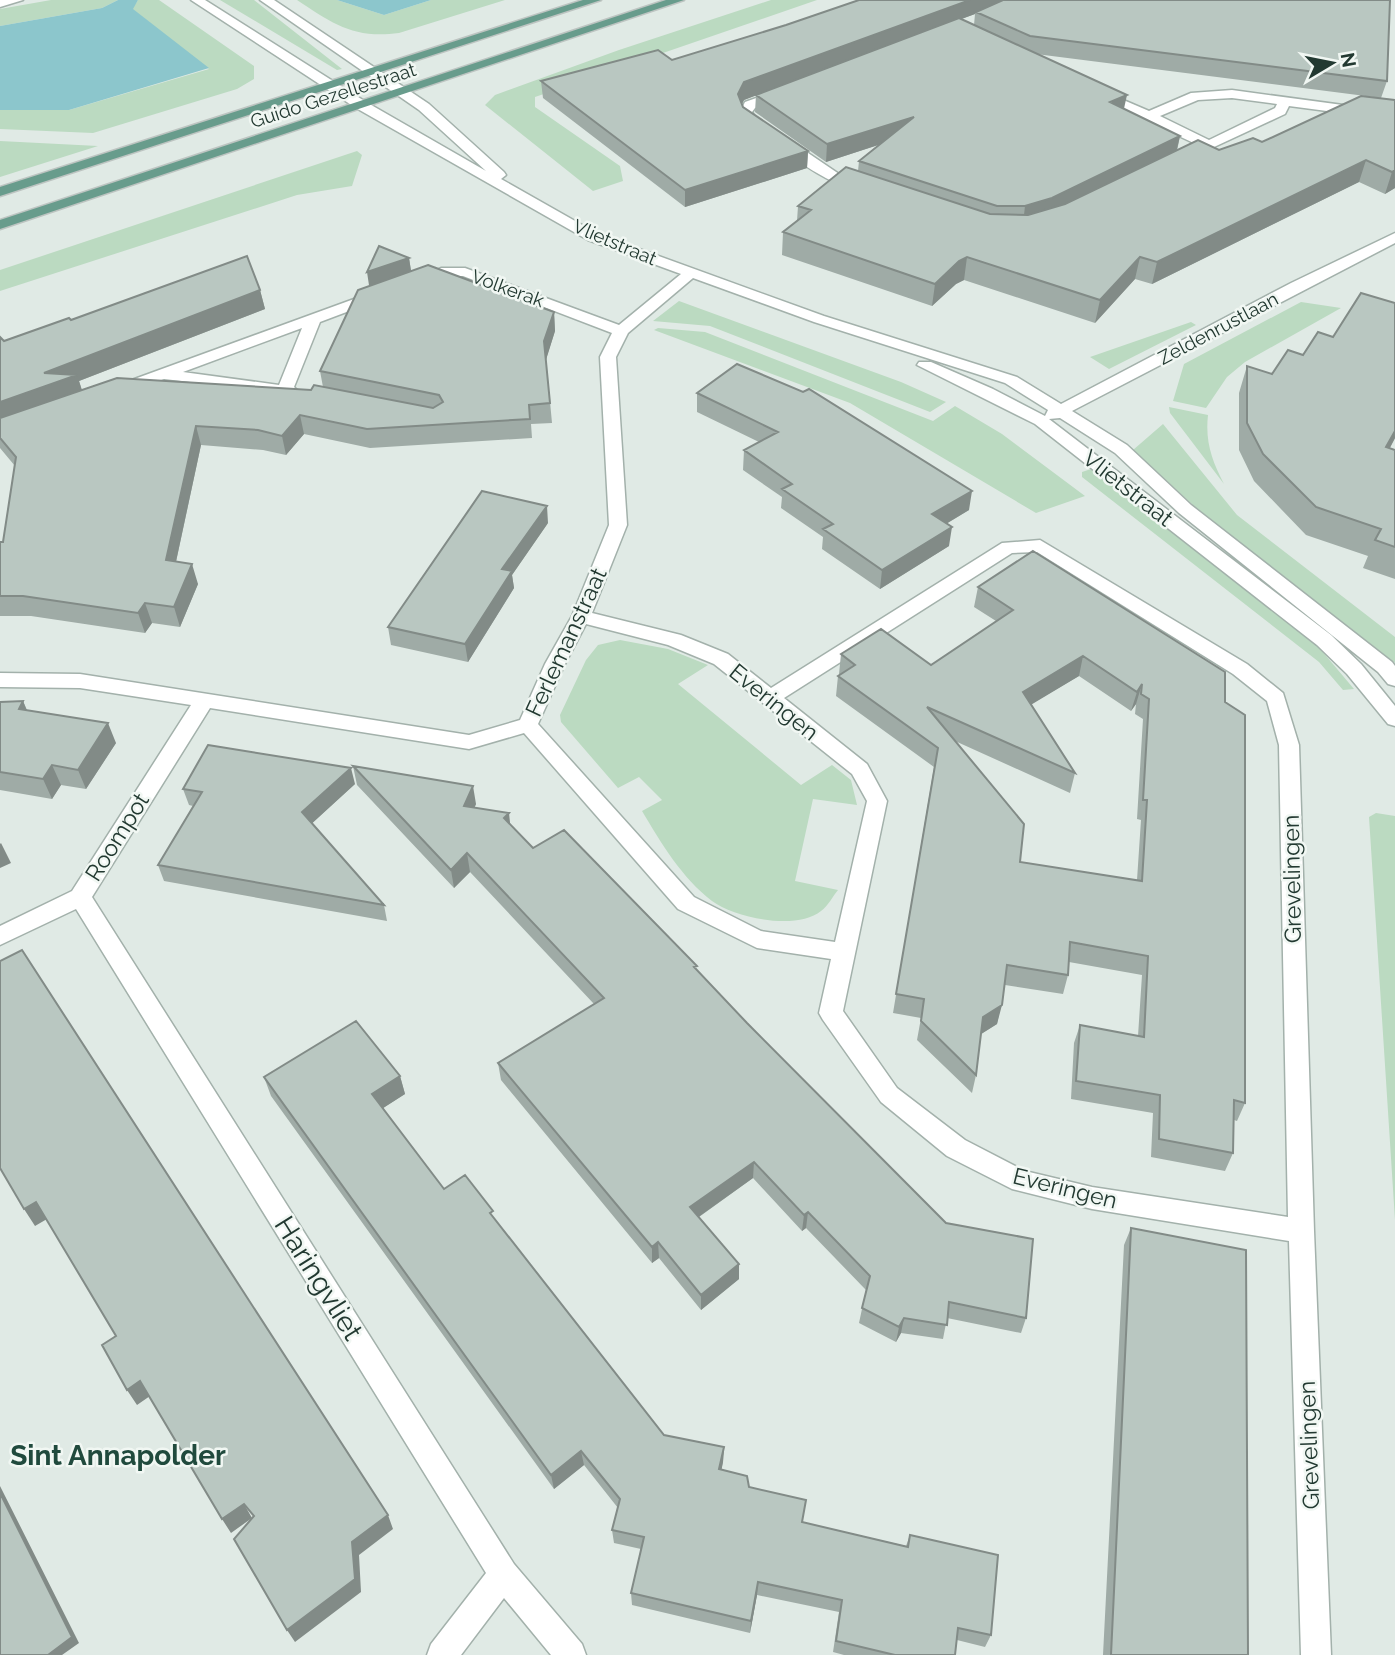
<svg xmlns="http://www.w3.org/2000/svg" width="1395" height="1655" viewBox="0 0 1395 1655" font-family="Raleway,sans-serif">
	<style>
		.green { fill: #bbdac1 }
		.water { fill: #8cc6cc }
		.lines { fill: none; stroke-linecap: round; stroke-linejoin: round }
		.minor-casing { stroke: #a3b1ab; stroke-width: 3 }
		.major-casing { stroke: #bdc4c1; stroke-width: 3 }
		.minor { fill: #fff; fill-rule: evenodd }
		.major { fill: #689c8c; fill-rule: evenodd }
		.wall { fill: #9faba6; fill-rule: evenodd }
		.shaded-wall { fill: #828b87 }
		.building { fill: #b9c7c1; stroke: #828b87; stroke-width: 2; fill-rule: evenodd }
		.labels { text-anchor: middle; stroke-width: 5; stroke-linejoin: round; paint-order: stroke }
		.far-street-label { font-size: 19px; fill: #223931; stroke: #f1f7f3 }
		.street-label { font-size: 23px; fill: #223931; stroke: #f1f7f3 }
		.near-street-label { font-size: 28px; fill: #223931; stroke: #f1f7f3 }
		.near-neighbourhood-label { font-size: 28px; font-weight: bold; fill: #204a3d; stroke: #f1f7f3 }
	</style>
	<rect width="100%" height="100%" fill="#e0eae5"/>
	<!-- green -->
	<path class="green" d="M51,0H118L102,8L0,26V9Z
		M138,0H159L254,66V79L237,89L93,133L0,129V110H69L209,69L132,9Z
		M220,0H254L342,69L337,70Z
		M297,0H337L384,15L431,0H505L399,33C354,39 333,24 297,0Z
		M771,0H817L535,97V107L620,166L623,181L593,191L485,105L495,95L619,50Z
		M0,141L98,146L0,177Z
		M357,151L362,155L352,186L297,195L0,291V270Z
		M679,301L901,382L946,402L930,412L710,326L653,321Z
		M1301,302L1341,308L1245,362L1227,377L1206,408L1173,401L1184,364Z
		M1191,322L1196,325L1109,369L1090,357Z
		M658,328L705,332L933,421L955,406L1002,434L1085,496L1036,513L850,403L654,330Z
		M1169,407L1208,415C1205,442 1212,461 1224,484L1170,413Z
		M1163,424L1237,515L1395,637V663L1194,506L1133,450Z
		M1091,469L1316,644L1354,689L1343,690L1319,662L1082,477V472Z
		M620,640L668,649L708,665L678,684L801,785L832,765L851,780L857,805L813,799L795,881L838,890C833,896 828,906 821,911C797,931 735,918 712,901C682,878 661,843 642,811L662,800L639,777L618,788L561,722L560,715L586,660L598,645Z
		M1376,813L1395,816V1220L1369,817Z"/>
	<!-- water -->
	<path class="water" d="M118,0H138L133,9L209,68L69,110H0V26L102,8Z
		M337,0H431L384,15Z"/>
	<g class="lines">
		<!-- minor casing -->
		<g class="minor-casing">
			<path id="minor" d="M0,0H23L0,7Z
				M191,0H205L366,102L486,171L419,110L260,0H274L429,104L504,172L506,175L501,179L598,234L824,316L1017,377L1061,404L1291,283L1395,233V243L1072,411L1127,445L1191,505L1392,662L1395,666V686L1388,684L1378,672L1179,513L1115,453L1060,418L1049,419L1331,635L1361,664L1395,706V726L1388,724L1347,674L1317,645L1035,424L917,365L919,362H931L993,389L1045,416L1048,410L1005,383L814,322L693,278L628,333L616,357L627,525L592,613L681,635L728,654L771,688L1002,543L1040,540L1247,664L1283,693L1299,745L1314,1231L1331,1655H1301L1289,1241L1092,1209L1012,1189L947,1156L881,1102L823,1020L819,1013L831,959L757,948L678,909L524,733L469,749L210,708L92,897L514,1564L582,1644L586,1655H551L504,1598L461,1655H427L431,1644L486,1573L76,909L0,945V926L72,891L191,705L80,688L0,687V673L80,674L469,735L520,720L545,664L572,616L609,525L600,357L612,333L463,276H448L420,285L413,281L441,268H465L619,325L681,274L588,240L356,108ZM1037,552L1233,674L1267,701L1279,745L1288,1217L1092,1187L1025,1171L965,1140L897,1088L843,1011L887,801L867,764L784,698L1012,553ZM586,624L668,645L714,664L852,774L867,801L835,942L761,931L694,897L538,724L565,664Z
				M782,89L788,93L787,96L755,108L752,112L755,117L842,176L866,183V189C835,195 771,140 744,122L740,112L745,102Z
				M1100,90L1149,111L1191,93L1232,90L1395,112V120L1289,106L1285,114L1184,161L1179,160V154L1198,145L1095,97V91ZM1232,98L1277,104L1275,108L1209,140L1160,116L1198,100Z
				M376,291L384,296L381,299L320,322L294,387L298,391L296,394L164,379L124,393L116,388L118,385ZM302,328L279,385L183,372Z"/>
		</g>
		<!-- major casing -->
		<g class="major-casing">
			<path id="major" d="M583,0H601L0,196V187Z
				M666,0H684L0,229V220Z"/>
		</g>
		<!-- minor -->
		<use href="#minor" class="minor"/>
		<!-- major -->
		<use href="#major" class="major"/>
	</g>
	<!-- wall -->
	<path class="wall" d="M859,0H1390L1387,81L1381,98L1036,54L1124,109L1180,136L1177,151L1219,150L1262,142L1395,100V188L1385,194L1359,182L1152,284L1135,279L1095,323L964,280L956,284L932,306L782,255L783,232L797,221L798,206L858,171L859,161L878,145L826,162L755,112L756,95L744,100L742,104L743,107L808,151L807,168L685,207L543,98L541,81L672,60L786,25ZM975,14L974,25L961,19Z
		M409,258L411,271L554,312L555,331L546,359L552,423L531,424L532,438L370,448L304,434L286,455L263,450L201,445L176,562L198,584L180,627L152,623L145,633L31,616H0V542H3L15,466L0,448V337L4,341L71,320L260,290L265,309L79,381L82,390H311L323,387L320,371L369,286Z
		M1333,337L1395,438L1390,448L1395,450V579L1363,568L1368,556L1306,535L1254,481L1239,450V393L1247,366L1272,374Z
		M697,393L969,510L946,524L949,546L880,589L822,549L823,537L781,508L782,497L743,470L744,450L759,442L697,412Z
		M548,523L512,575L514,588L468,662L391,645L388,627Z
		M978,587L1225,702L1245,1103L1237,1121L1234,1120L1233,1153L1225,1171L1151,1157L1153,1113L1071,1099L1074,1043L1080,1025L1138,1036L1142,975L1069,962L1068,975L1063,994L1005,985L997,1024L981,1034L976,1075L972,1093L917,1040L921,1018L893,1013L934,767L836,696L838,676L840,675L839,674L841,654L931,665L996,621L974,607ZM1079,676L1131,711L1136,704L1135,714L1143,719L1137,819L1141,820L1137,880L1020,862L955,741L1070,793L1075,773L1031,704Z
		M23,701L27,710L116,743L86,789L61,785L52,799L0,790V702Z
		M353,766L476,804L474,808L510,824L533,848L697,970L1026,1318L1021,1333L947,1318L943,1339L901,1333L896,1342L859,1323L866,1290L806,1228L802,1231L753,1178L699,1217L739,1264V1279L701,1310L659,1258L652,1263L501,1080L498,1063L594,1004L470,872L454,888L357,785Z
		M355,784L312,823L384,905L387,921L164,881L158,865L193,806L189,805L183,789Z
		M400,1076L405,1094L383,1108L444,1189L495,1220L664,1435L724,1447L723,1462L721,1470L802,1522L906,1546L910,1535L991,1635L985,1647L957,1640L955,1655H844L833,1652L839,1612L757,1595L750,1633L632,1605L631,1593L641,1549L614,1543L612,1530L618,1508L584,1465L554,1489L271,1096L264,1077Z
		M1131,1228L1248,1655H1103L1124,1245Z"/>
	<!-- shaded-wall -->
	<path class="shaded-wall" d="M970,0H1012L976,12L975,14L744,100L738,111V94L744,82Z
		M1127,95L1123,113L1110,102Z
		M914,117L912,134L826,162L827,144Z
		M1180,136L1176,153L1023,224L1025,206Z
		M808,151L807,168L685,207V190Z
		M1366,160L1359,182L1152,284L1157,262Z
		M1395,170V188L1385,194L1392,172Z
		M967,257L964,280L956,284L932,306L935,284L959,261Z
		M1140,257L1135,279L1095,323L1100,300Z
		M409,258L412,277L370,292L367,272Z
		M260,290L265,309L79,381L83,394L0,424V402L44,373Z
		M554,312L555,331L546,360L544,341Z
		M300,415L304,434L286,455L282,436Z
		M196,426L201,445L172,580L166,560Z
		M1395,431V438L1375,475L1386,447Z
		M972,491L969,510L929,534L932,514Z
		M547,506L548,523L512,575L514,588L468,662L465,644L502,569Z
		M952,527L949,546L880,589L882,570Z
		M192,564L198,584L180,627L174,607Z
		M145,603L152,623L145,633L138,613Z
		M1083,656L1079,676L1019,712L1023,692Z
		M1142,684L1136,704L1131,711L1137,692Z
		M23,701L31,721L19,709Z
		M108,723L116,743L86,789L78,770Z
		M52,765L61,785L52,799L43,779Z
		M351,768L355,784L307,828L302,812Z
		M473,786L476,804L467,824L464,806Z
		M509,813L511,832L504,818Z
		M1,843L11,863L0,868V844Z
		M467,853L470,872L454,888L451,870Z
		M1002,1005L997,1024L978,1036L983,1017Z
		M400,1076L405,1094L377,1112L372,1094Z
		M754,1162L753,1178L690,1223V1207Z
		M36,1202L47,1219L35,1226L24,1209Z
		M808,1212L806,1228L802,1231L804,1215Z
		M658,1242L659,1258L652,1263V1247Z
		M739,1264V1279L701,1310V1295Z
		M904,1318L901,1333L896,1342L899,1327Z
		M140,1381L150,1396L137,1405L127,1390Z
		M724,1447L723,1462L719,1483V1469Z
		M581,1451L584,1465L554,1489L551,1475Z
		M0,1486L79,1643L62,1655H48L0,1493Z
		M244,1504L252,1518L231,1533L222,1519Z
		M388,1515L393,1529L359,1555L361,1592L295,1642L287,1630L352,1542Z
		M758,1582L757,1595L750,1633L751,1621Z"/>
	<!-- building -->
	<path class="building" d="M859,0H970L744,82L738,94L743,107L808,151L685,190L541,81L658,50L672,60L786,25Z
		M1003,0H1390L1387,81L1030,36L976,12Z
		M959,18L1127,95L1110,102L1180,136L1052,198L1025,206H997L859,161L914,117L827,144L756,95Z
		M1361,96L1395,100V170L1392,172L1366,160L1157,262L1140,257L1100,300L967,257L959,261L935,284L783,232L811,210L798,206L846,167L990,214L1028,215L1065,204L1198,140L1219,150L1253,138L1262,142Z
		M379,246L409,258L367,272Z
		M247,256L260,290L44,373L77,375L0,402V337L4,341L69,318L71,320Z
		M428,265L554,312L544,341L550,403L529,405L530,419L367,429L300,415L282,436L258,430L196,426L166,560L192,564L174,607L145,603L138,613L23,596H0V542H3L16,457L0,438V418L117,378L311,390L314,385L433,408L443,402L439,395L320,371L358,290Z
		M1361,293L1395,303V431L1386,447L1395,450V547L1375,540L1381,529L1316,507L1263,454L1247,423V366L1272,374L1288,350L1303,355L1318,332L1333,337Z
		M737,364L803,392L809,389L972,491L932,514L952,527L882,570L823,529L833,524L782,489L792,484L744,450L778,432L697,393Z
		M482,491L547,506L502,569L512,571L465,644L388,627Z
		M1033,551L1225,672V702L1245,715V1103L1234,1100L1233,1153L1159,1139L1160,1095L1076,1081L1080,1025L1144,1037L1148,956L1070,942L1068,975L1007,965L1002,1005L983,1017L976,1075L921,1021L924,999L896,994L938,748L838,676L855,665L841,654L881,629L931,665L1013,610L978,587ZM1083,656L1137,692L1142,684L1141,694L1149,699L1143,800H1147L1142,881L1020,862L1024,824L927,707L1075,773L1023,692Z
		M23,701L19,709L108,723L78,770L52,765L43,779L0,772V702Z
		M208,745L351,768L302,812L384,905L158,865L202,792L183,789Z
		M353,766L473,786L464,806L509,813L504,818L533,848L564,830L697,966L694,967L747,1023L946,1223L1033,1239L1026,1318L949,1302L947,1325L904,1318L899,1327L862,1308L870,1276L808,1212L804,1215L754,1162L690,1207L739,1264L701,1295L658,1242L652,1247L498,1063L604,998L467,853L451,870Z
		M22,950L388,1515L352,1542L355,1579L287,1630L234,1539L254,1516L244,1504L222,1519L140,1381L127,1390L102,1345L116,1336L36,1202L24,1209L0,1168V961Z
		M356,1021L400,1076L372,1094L444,1189L465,1175L493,1211L490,1213L664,1435L724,1447L719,1469L747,1476L749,1487L806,1500L802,1522L908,1547L910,1535L998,1555L991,1635L958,1628L955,1655H895L836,1641L842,1600L758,1582L751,1621L631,1593L644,1537L612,1530L620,1499L581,1451L551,1475L264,1077Z
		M1131,1228L1246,1250L1248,1655H1111Z
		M0,1493L72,1637L48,1655H0Z"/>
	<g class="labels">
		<!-- far-street labels -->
		<g class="far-street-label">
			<text transform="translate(333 95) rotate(-18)" y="7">Guido Gezellestraat</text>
			<text transform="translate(615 242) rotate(23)" y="7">Vlietstraat</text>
			<text transform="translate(508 288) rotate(20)" y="7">Volkerak</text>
			<text transform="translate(1218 328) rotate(-28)" y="7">Zeldenrustlaan</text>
		</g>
		<!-- street labels -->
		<g class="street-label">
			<text transform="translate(1128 488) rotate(38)" y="8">Vlietstraat</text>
			<text transform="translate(566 642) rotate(-65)" y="8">Ferlemanstraat</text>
			<text transform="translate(774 702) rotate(39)" y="8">Everingen</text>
			<text transform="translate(117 837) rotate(-58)" y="8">Roompot</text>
			<text transform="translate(1292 879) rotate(-91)" y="8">Grevelingen</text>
			<text transform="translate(1065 1188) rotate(14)" y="8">Everingen</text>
			<text transform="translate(1309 1445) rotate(-92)" y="8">Grevelingen</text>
		</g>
		<!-- near-street labels -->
		<g class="near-street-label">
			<text transform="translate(319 1278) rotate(58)" y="10">Haringvliet</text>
		</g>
		<!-- near-neighbourhood labels -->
		<g class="near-neighbourhood-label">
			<text x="118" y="1465">Sint Annapolder</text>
		</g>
	</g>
	<!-- north arrow -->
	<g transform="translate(1332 63) rotate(80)" stroke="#f1f7f3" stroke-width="5" paint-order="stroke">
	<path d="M0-5L12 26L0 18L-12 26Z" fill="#223931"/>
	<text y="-10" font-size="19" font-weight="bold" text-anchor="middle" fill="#223931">N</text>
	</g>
</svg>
